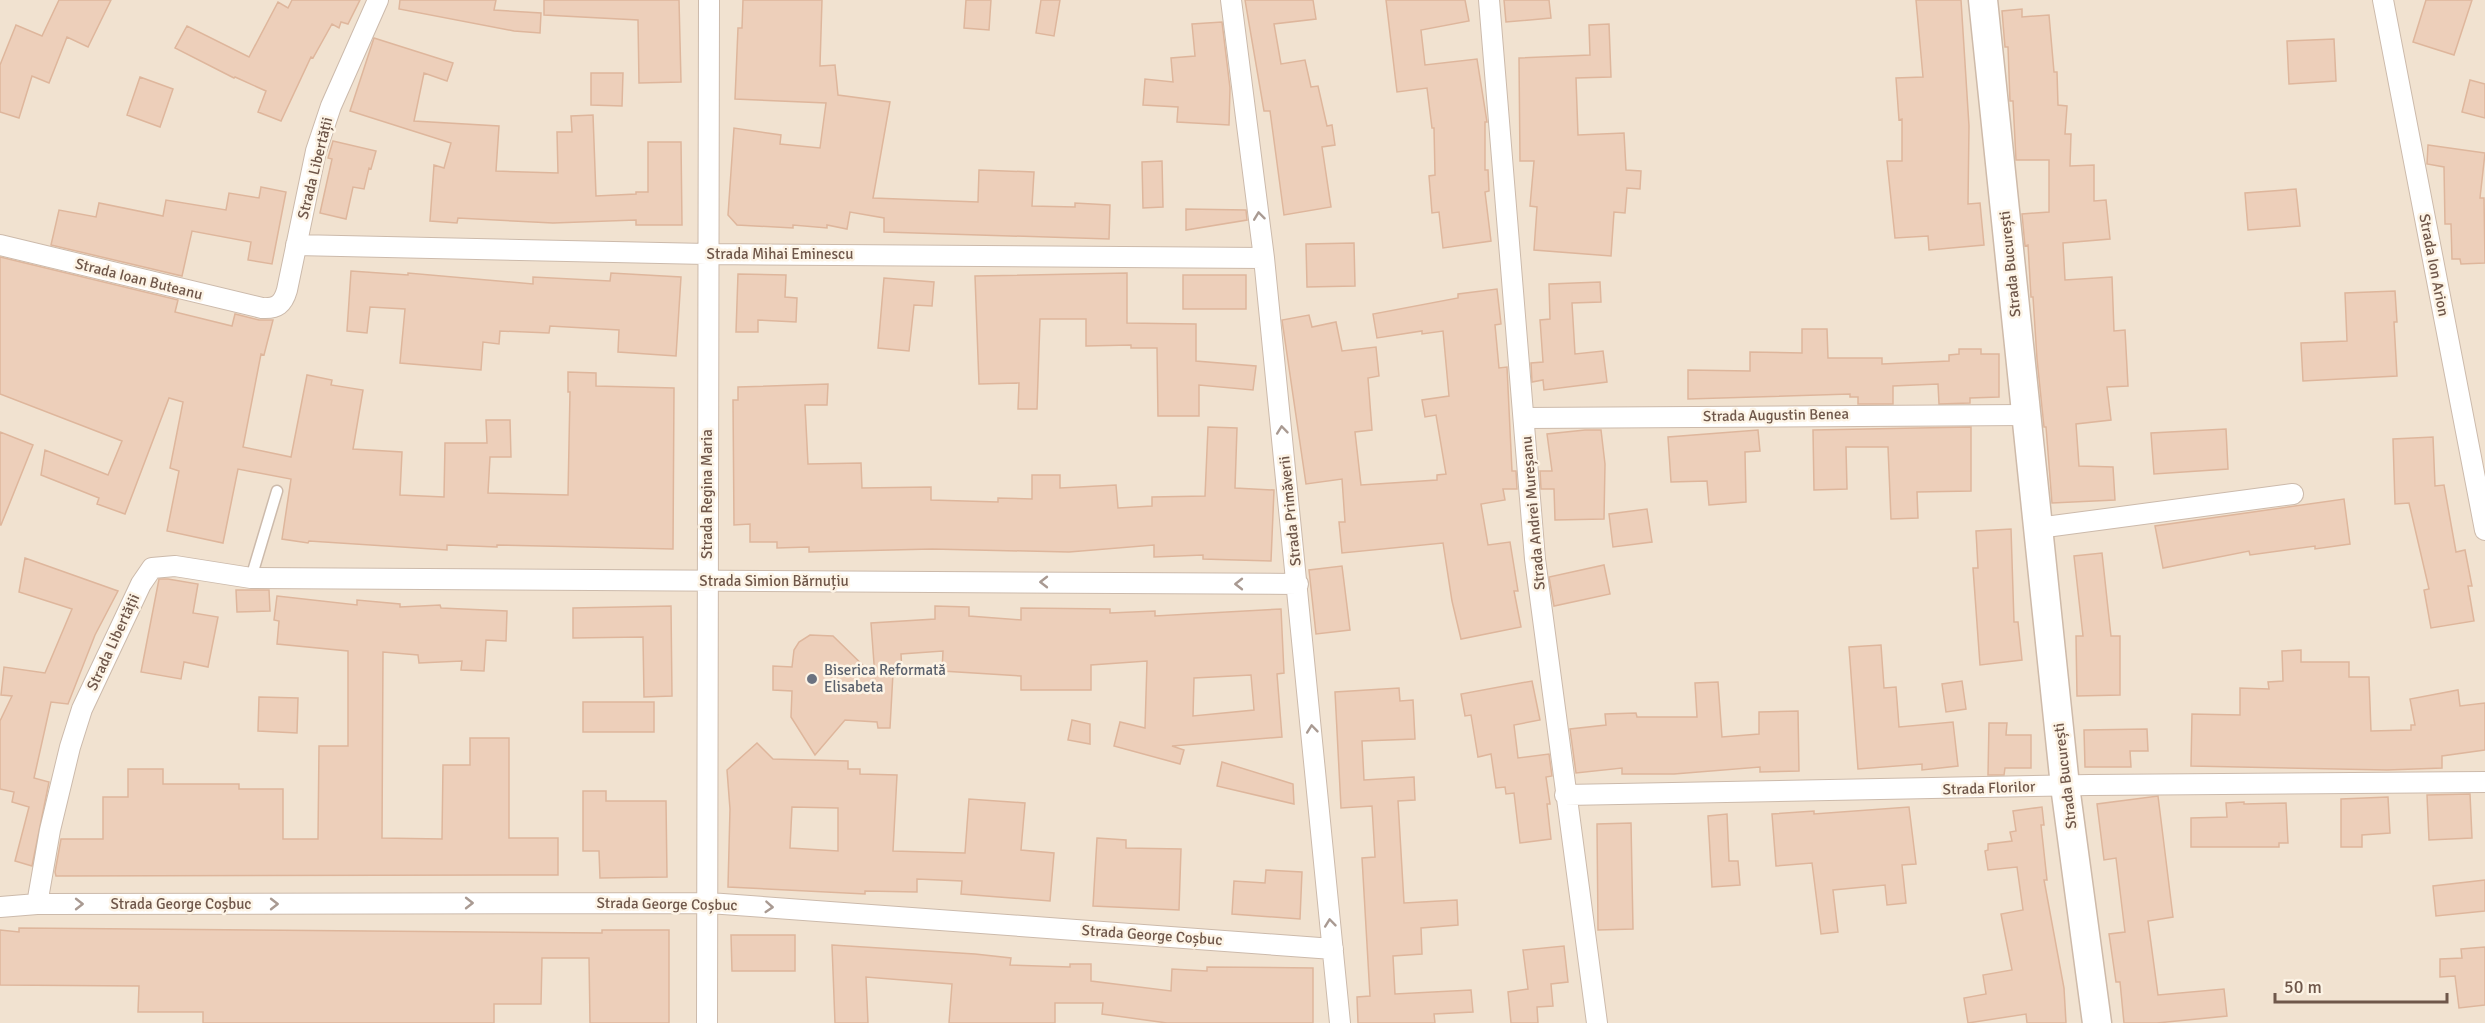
<svg xmlns="http://www.w3.org/2000/svg" width="2485" height="1023" viewBox="0 0 2485 1023" font-family="Signika,sans-serif">
	<style>
		.residential { fill: #f1e2d0 }
		.building { fill: #edcfba; stroke: #deb69c; stroke-width: 1.5; fill-rule: evenodd }
		.lines { fill: none; stroke-linecap: round; stroke-linejoin: round }
		.service-casing { stroke: #ccbaab; stroke-width: 13 }
		.minor-casing { stroke: #ccbaab; stroke-width: 22 }
		.secondary-casing { stroke: #cebaa9; stroke-width: 31 }
		.service { stroke: #fff; stroke-width: 10 }
		.minor { stroke: #fff; stroke-width: 20 }
		.secondary { stroke: #fff; stroke-width: 28 }
		.oneway { stroke: #a99a92 }
		.worship-dot { fill: #6b7280; stroke: #fdf4e6; stroke-width: 2 }
		.labels { text-anchor: middle; stroke-width: 5; stroke-linejoin: round; paint-order: stroke }
		.street-label { font-size: 15px; fill: #6f574a; stroke: #fdf4e6 }
		.worship-label { font-size: 15px; fill: #5b616d; stroke: #fdf4e6; text-anchor: start }
	</style>
	<rect width="100%" height="100%" fill="#faf0e1"/>
	<!-- residential -->
	<path class="residential" d="M0,0H2485V1023H0Z"/>
	<!-- building -->
	<path class="building" d="M59,0H111L88,47L67,37L49,83L32,76L19,118L0,112V65L16,25L42,36Z
		M292,0H360L348,24L341,22L339,28L332,24L313,58L311,57L281,121L258,112L266,91L235,77L234,78L175,48L187,26L249,57L278,2L288,8Z
		M400,0H496L494,10L541,13L540,33L514,31L399,9Z
		M544,0H679L681,82L639,83L638,20L544,15Z
		M743,0H822L820,66L835,65L838,95L890,102L873,198L978,202L979,170L1034,172L1032,206L1075,207V203L1110,205L1109,239L884,232V218L850,212L847,229L827,225V228L793,225V228L737,225L728,215L734,128L781,135L780,144L820,148L826,103L735,99L738,28H742Z
		M966,0H991L989,30L964,28Z
		M1041,0H1060L1054,36L1036,33Z
		M1245,0H1313L1316,19L1274,24L1281,64L1305,60L1311,87L1318,86L1327,126L1332,125L1335,145L1322,147L1331,207L1284,215L1270,111H1264Z
		M1386,0H1465L1469,21L1421,30L1425,65L1477,59L1487,122H1485V170H1488L1489,191L1485,192L1491,241L1443,248L1439,212L1432,213L1429,176L1435,175L1434,128H1432L1427,88L1397,92Z
		M1504,0H1549L1551,18L1506,22Z
		M1916,0H1961L1969,126L1968,204L1980,203L1984,245L1929,250L1928,236L1895,238L1887,161H1902V119L1899,120L1896,78L1923,77Z
		M2426,0H2472L2454,55L2413,42Z
		M2022,9V17L2049,15L2054,72H2057L2058,105L2067,106L2065,134H2071L2070,166L2094,165V201L2106,200L2110,239L2063,243L2065,280L2112,277L2114,331L2125,330L2128,386L2107,387L2111,420L2076,424L2079,466L2113,467L2115,500L2052,503L2046,427H2044L2037,359L2033,297H2031L2028,245L2025,246L2022,214L2049,212V160H2016L2013,101H2010L2008,47H2005L2002,11Z
		M1222,22L1230,88L1229,125L1177,122L1178,107L1143,105L1145,79L1173,82L1171,58L1195,56L1192,24Z
		M1609,24L1611,77L1576,78L1578,135L1624,133L1626,170L1641,171L1640,189L1627,188L1625,213L1614,212L1611,256L1534,250L1537,207L1530,206L1534,161H1520L1519,58L1590,55L1589,25Z
		M374,38L453,63L447,81L424,73L414,121L499,126L496,171L558,173L557,132H572L571,116L593,115L596,196L636,194V192H648V142H681L682,225H636V220L553,223L458,218L457,223L430,221L434,165L444,168L451,143L350,111Z
		M2334,39L2336,81L2289,84L2287,41Z
		M591,73H623L622,106L591,105Z
		M140,77L173,89L160,127L127,115Z
		M2470,80L2485,84V118L2462,112Z
		M333,141L376,151L371,169L369,168L364,189L353,187L346,219L320,213L332,159L328,158Z
		M2428,145L2485,153L2480,198H2484L2485,263L2461,264L2460,259H2452L2451,224H2445L2444,167L2427,164Z
		M1162,161L1163,207L1143,208L1142,162Z
		M261,187L286,192L272,264L248,260L251,242L192,231L182,276L51,245L59,210L96,217L99,203L163,216L166,200L226,210L229,193L259,198Z
		M2296,189L2300,226L2248,230L2245,193Z
		M1186,209L1246,210L1247,220L1186,230Z
		M1354,243L1355,286L1307,287L1306,244Z
		M0,257L178,300L175,312L232,326L235,314L259,320H273L264,355L261,354L243,447L291,457L307,375L332,380L331,385L363,390L353,449L402,452L400,495L444,497L445,443H487L486,420H510L511,457H490L488,493L568,495L570,392H568V372L596,373V386L674,388L673,549L497,545V547L447,545V550L309,541L308,543L282,539L291,479L238,469L223,543L167,531L179,471L170,468L183,402L169,398L125,514L97,504L99,498L41,475L45,450L108,475L122,441L0,394Z
		M351,271L408,275V273L533,284V277L610,281L611,273L681,277L676,356L618,352L619,330L550,326L549,333L500,331L499,344L483,342L481,370L400,363L405,309L370,307L367,333L347,331Z
		M1127,273V323L1196,324V361L1256,366L1253,390L1199,385V416H1158L1157,348H1131V345L1086,346V319H1040L1037,409H1018L1019,383L979,384L975,276Z
		M738,274L786,275L785,297L797,298L796,322L758,320V332H736Z
		M1183,275H1246V309H1183Z
		M884,278L934,282L932,306L914,305L909,351L878,348Z
		M1600,282L1601,302L1572,303L1575,354L1603,351L1607,382L1544,390L1543,380L1532,382L1531,363L1543,362L1540,320L1550,319L1549,284Z
		M1497,289L1501,324L1495,325L1499,368L1507,367L1512,471H1516L1517,489H1503L1505,500L1481,504L1488,545L1510,542L1518,591H1514L1521,627L1461,639L1452,601L1443,543L1342,553L1339,522H1345L1342,479L1306,484L1282,320L1309,315L1312,327L1336,322L1342,351L1376,347L1379,376L1368,378L1372,430L1355,432L1361,485L1437,480V475L1446,474L1436,415L1425,417L1422,400L1449,396L1443,331L1422,334V331L1377,338L1373,314L1458,298V294Z
		M2395,291L2397,322H2394L2397,376L2303,381L2301,343L2347,341L2345,293Z
		M1802,329H1827L1828,358H1882V364L1949,361V355L1959,354V349H1981V354H1999V397L1970,398V403L1939,404L1938,384L1893,386V404H1858V397H1850V394L1688,399V370L1750,371V352L1802,353Z
		M828,384L827,405H805L808,464L861,463L862,488L931,487V500L998,502V498L1032,499V475H1060V488L1116,485L1118,508L1152,506V497L1205,496L1208,427L1237,428L1235,488L1274,490L1271,561L1203,559V555L1154,557V545L1069,552L932,549L809,552V547L777,548V542H750V524L734,525L733,400H738V387Z
		M1971,427V491L1917,492L1918,518L1891,519L1888,447H1846L1847,489L1814,490L1813,430Z
		M2226,429L2228,469L2154,474L2151,433Z
		M1585,430H1601L1605,464L1604,519L1555,520L1554,489H1541L1540,471H1552L1547,434Z
		M1758,430L1760,451L1745,452L1746,502L1709,505L1707,481L1671,482L1668,437Z
		M0,432L33,445L1,525H0Z
		M2433,437L2435,486L2444,485L2456,552L2465,550L2472,586H2468L2474,621L2431,628L2424,590L2429,589L2409,503L2395,504L2393,439Z
		M2344,499L2350,544L2315,549V546L2250,555L2249,551L2163,568L2155,526Z
		M1647,509L1652,542L1613,547L1609,514Z
		M2011,529L2014,622H2018L2022,660L1980,665L1973,568H1978L1976,531Z
		M2102,553L2111,636H2120V695L2077,696L2076,636H2083L2074,556Z
		M25,558L118,591L95,635L68,704L51,702L34,778L49,782L32,866L15,861L29,807L12,802L14,792L0,789V721L12,696L1,695L4,667L45,673L72,609L19,592Z
		M1604,565L1610,594L1554,606L1549,577Z
		M1342,566L1350,630L1316,634L1309,570Z
		M159,579H168L198,584L193,613L218,617L208,667L184,662L181,679L141,672Z
		M236,590H269L270,611L237,612Z
		M277,596L357,605V600L400,604V607L440,605L441,608L507,611L506,641L486,640L484,671L461,670L462,661L419,663L418,655L383,652L382,838L442,839L443,765H470V738H509V838H558V875L56,876L55,872L61,839H103V797H128V769H163V784H239V789H283V839H318L319,746H348V651L277,644L279,621L274,620Z
		M671,606L672,696L644,697L643,637L573,638V608Z
		M935,606L969,607V616L1021,620V608L1110,609V613L1155,611V616L1281,609L1284,673L1277,674L1282,737L1172,746L1184,750L1180,764L1114,746L1120,722L1145,728L1147,661L1091,665V690H1021V676L942,671L943,651L901,654L902,672L893,673L890,728H878L877,722L845,720L815,755L791,717L792,691L773,690V666L792,667L794,650L799,642L810,635L833,636L875,677L871,623L935,619ZM1251,675L1254,710L1193,716L1194,678Z
		M1881,645L1884,688L1896,687L1899,727L1953,722L1958,766L1922,770V764L1858,769L1849,647Z
		M2301,650V662H2349V677H2369L2371,731L2411,730V725H2415L2410,699L2458,690L2460,706L2485,703V750L2442,756V768L2387,770L2191,766L2192,714L2240,715V688L2269,689L2268,682L2283,681L2282,651Z
		M1532,681L1540,720L1514,725L1518,758L1549,754L1552,776L1546,777L1550,804H1547L1551,839L1520,843L1514,793L1506,794L1505,787L1496,788L1491,754L1478,757L1471,715L1465,716L1461,694Z
		M1962,681L1966,709L1946,712L1942,684Z
		M1718,682L1722,737L1759,734V712L1798,711L1799,771L1760,772V767L1674,774H1622V768L1576,773L1570,729L1606,725L1605,714L1636,713L1637,717H1697L1695,683Z
		M1399,688L1400,701L1413,700L1415,739L1362,741L1364,780L1414,777L1415,800L1398,801L1404,903L1457,900L1458,925L1421,928L1422,954L1393,956L1395,994L1471,990L1473,1012L1434,1014L1435,1023H1358L1357,997L1370,996L1362,858L1375,857L1372,806L1341,808L1335,692Z
		M259,697L298,698L297,733L258,731Z
		M583,702H654V732H583Z
		M1072,720L1090,724V744L1068,740Z
		M1989,723H2007L2006,735H2031V768H2005L2004,775H1988Z
		M2147,729L2148,751H2130L2131,767H2085L2084,730Z
		M757,743L773,759L848,761V769H860V774L897,775L893,851L965,853L969,799L1025,803L1021,850L1054,853L1050,901L961,894L962,881L917,879V892L865,891V894L728,887L730,809L727,770ZM792,807L838,808V851L790,848Z
		M1222,762L1293,784L1294,804L1217,786Z
		M583,791H606V801H666L667,877L600,878L599,851H583Z
		M2470,794L2472,838L2429,840L2427,795Z
		M2158,796L2173,917L2148,921L2158,995L2224,989L2227,1016L2157,1023H2124L2120,982H2116L2109,934L2125,932L2116,858L2104,860L2097,804Z
		M2388,797L2390,833L2362,835V847H2341V799Z
		M2244,802V804L2286,803L2288,843H2279V847H2191V818L2227,817L2226,803Z
		M1909,807L1916,864L1902,865L1906,903L1887,905L1885,885L1833,890L1838,932L1821,934L1812,863L1776,866L1772,814L1814,811V814Z
		M2042,807L2044,825H2041L2047,880H2044L2064,988L2066,1023H2027L2026,1014L1968,1023L1964,998L1986,994L1983,975L2012,970L2001,914L2023,910L2017,867L1988,870L1985,851L1988,850V844L2012,841L2010,832L2016,831L2013,811Z
		M1727,814L1729,861H1738L1740,885L1712,887L1708,816Z
		M1631,823L1633,929L1598,930L1597,824Z
		M1097,838L1126,840V848L1181,849L1179,910L1093,906Z
		M1266,870L1302,872L1300,919L1232,914L1234,881L1265,883Z
		M2485,880V911L2436,916L2433,886Z
		M19,928L602,933V930H669V1023H590L589,958H542L541,1004H494V1023H203V1012H138L139,986L0,985V930L19,932Z
		M731,935H795V971H732Z
		M832,945L975,954L1011,958L1010,965L1070,967V964H1091V981L1171,991L1172,969L1207,971V967L1313,968V1023H1167L1102,1014L1103,1003H1055V1023H949L952,984L866,977L868,1023H835Z
		M1564,946L1568,982L1551,984L1553,1006L1537,1007L1538,1023H1511L1508,992L1528,989L1523,950Z
		M2485,947V1005L2459,1008L2455,976L2440,977V959L2462,958L2461,949Z"/>
	<g class="lines">
		<!-- service casing -->
		<g class="service-casing">
			<path id="service" d="M251,578L277,491"/>
		</g>
		<!-- minor casing -->
		<g class="minor-casing">
			<path id="minor" d="M1231,0L1264,258L1340,1023
				M1489,0L1535,559L1597,1023
				M2383,0L2485,530
				M0,245L262,308C277,309 283,304 287,290L316,151L331,106L378,0
				M296,245L707,254L1264,258
				M1525,418L2026,415
				M2038,528L2293,494
				M1565,795L2090,785L2485,782
				M37,904L50,830L70,747L82,709L141,584L152,568L175,566L251,578L1298,584
				M0,907L37,904L709,903L1333,949
				M707,1023L709,0"/>
		</g>
		<!-- secondary casing -->
		<g class="secondary-casing">
			<path id="secondary" d="M1983,0L2065,786L2097,1023"/>
		</g>
		<!-- service -->
		<use href="#service" class="service"/>
		<!-- minor -->
		<use href="#minor" class="minor"/>
		<!-- secondary -->
		<use href="#secondary" class="secondary"/>
	</g>
	<!-- one-way arrows -->
	<defs><path id="oneway-chevron" d="M-2-3.5L2.5 0L-2 3.5" fill="none" stroke-width="1.6" stroke-linecap="round" stroke-linejoin="round" transform="scale(1.5)"/></defs>
	<g class="oneway">
		<use href="#oneway-chevron" transform="translate(1259 216) rotate(-97)"/>
		<use href="#oneway-chevron" transform="translate(1282 430) rotate(-96)"/>
		<use href="#oneway-chevron" transform="translate(1044 582) rotate(-180)"/>
		<use href="#oneway-chevron" transform="translate(1239 584) rotate(-180)"/>
		<use href="#oneway-chevron" transform="translate(1312 729) rotate(-96)"/>
		<use href="#oneway-chevron" transform="translate(469 903)"/>
		<use href="#oneway-chevron" transform="translate(79 904)"/>
		<use href="#oneway-chevron" transform="translate(274 904)"/>
		<use href="#oneway-chevron" transform="translate(769 907) rotate(4)"/>
		<use href="#oneway-chevron" transform="translate(1330 923) rotate(-96)"/>
	</g>
	<!-- markers -->
	<circle class="worship-dot" cx="812" cy="679" r="6"/>
	<g class="labels">
		<!-- street labels -->
		<g class="street-label">
			<text transform="translate(315 168) rotate(-76)" y="5">Strada Libertății</text>
			<text x="780" y="259">Strada Mihai Eminescu</text>
			<text transform="translate(2010 264) rotate(-96)" y="5">Strada București</text>
			<text transform="translate(2434 265) rotate(79)" y="5">Strada Ion Arion</text>
			<text transform="translate(139 279) rotate(14)" y="5">Strada Ioan Buteanu</text>
			<text transform="translate(1776 415) rotate(-1)" y="5">Strada Augustin Benea</text>
			<text transform="translate(707 494) rotate(-90)" y="5">Strada Regina Maria</text>
			<text transform="translate(1290 511) rotate(-96)" y="5">Strada Primăverii</text>
			<text transform="translate(1533 513) rotate(-95)" y="5">Strada Andrei Mureșanu</text>
			<text x="774" y="586">Strada Simion Bărnuțiu</text>
			<text transform="translate(113 642) rotate(-65)" y="5">Strada Libertății</text>
			<text transform="translate(2065 776) rotate(-97)" y="5">Strada București</text>
			<text transform="translate(1989 788) rotate(-2)" y="5">Strada Florilor</text>
			<text x="181" y="909">Strada George Coșbuc</text>
			<text transform="translate(667 904) rotate(1)" y="5">Strada George Coșbuc</text>
			<text transform="translate(1152 935) rotate(4)" y="5">Strada George Coșbuc</text>
		</g>
		<!-- worship labels -->
		<g class="worship-label">
			<text x="824" y="675">Biserica Reformată<tspan x="824" dy="17">Elisabeta</tspan></text>
		</g>
	</g>
	<!-- scale -->
	<path d="M2275 993v9h172v-9" fill="none" stroke="#6f574a" stroke-width="3"/>
	<text x="2284" y="993" font-size="18" fill="#6f574a" stroke="#fdf4e6" stroke-width="4.5" paint-order="stroke">50 m</text>
</svg>
